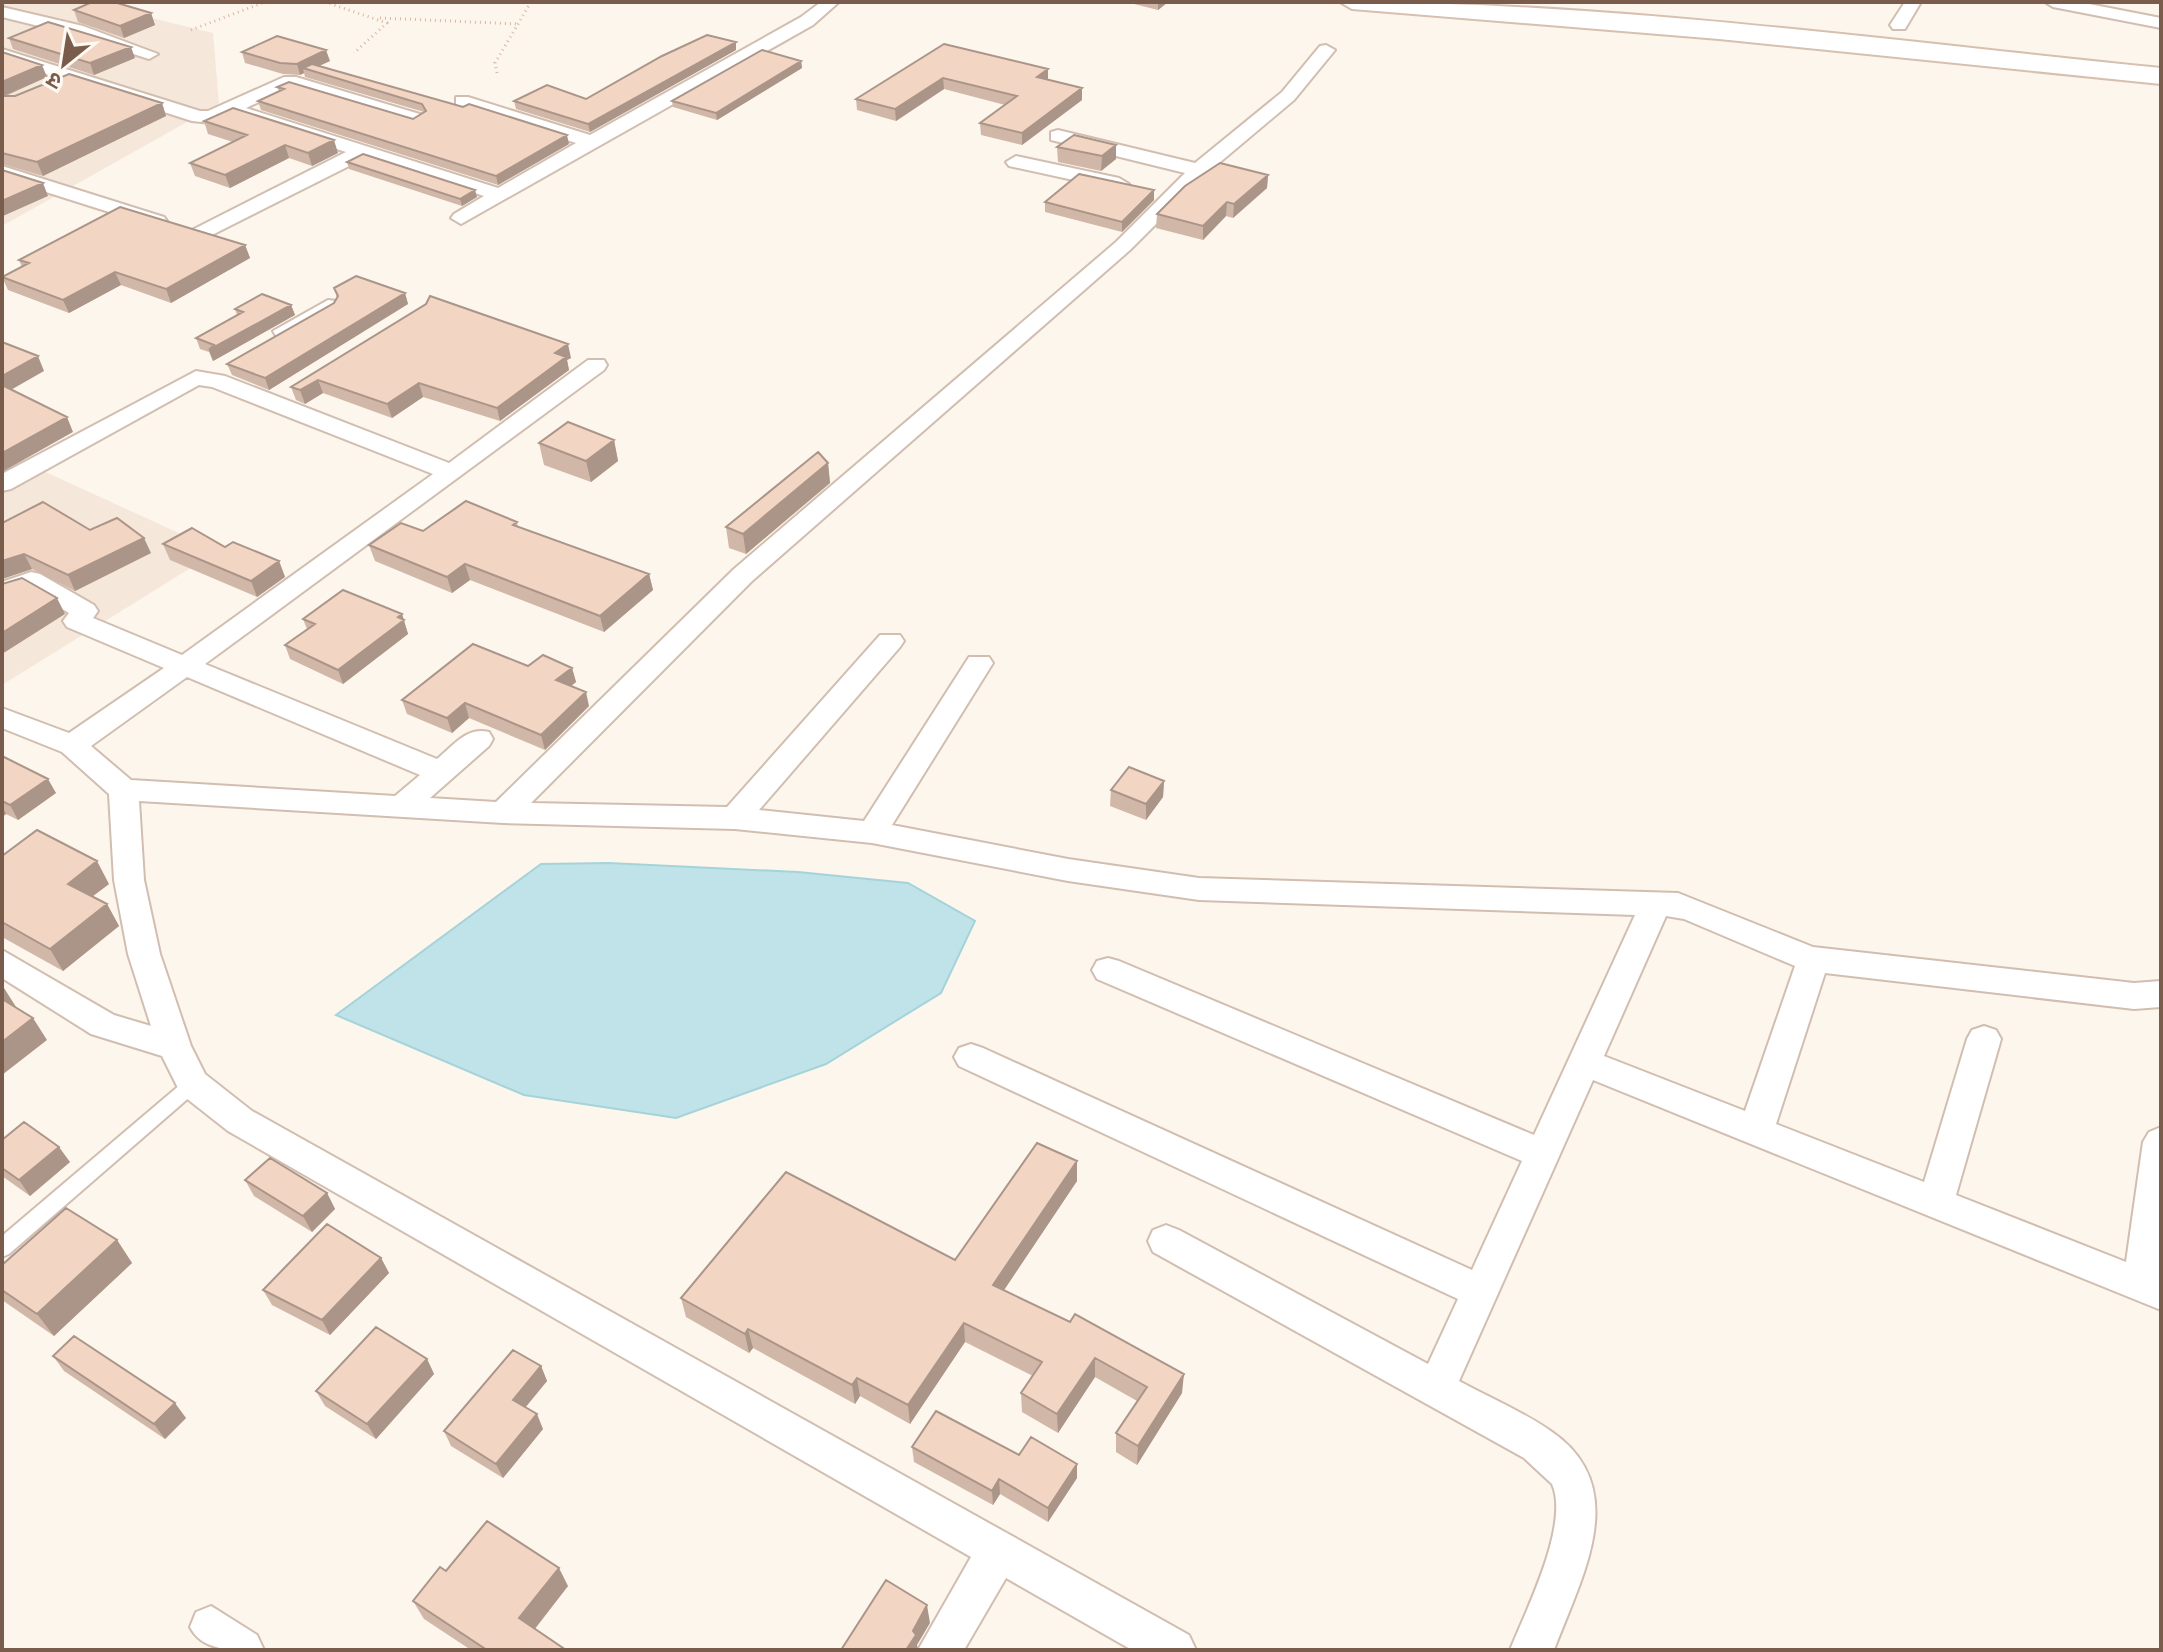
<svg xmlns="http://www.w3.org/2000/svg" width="2163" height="1652" viewBox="0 0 2163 1652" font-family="'Fira Sans Condensed','Noto Sans Devanagari',sans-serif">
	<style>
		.residential { fill: #f5e8da }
		.water { fill: #bfe3e8; stroke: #a5d3da; stroke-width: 2 }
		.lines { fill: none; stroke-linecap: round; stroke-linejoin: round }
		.lane-casing { stroke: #d1beb0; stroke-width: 4 }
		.street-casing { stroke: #d1beb0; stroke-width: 4 }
		.secondary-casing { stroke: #d6c0b0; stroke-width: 4 }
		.path { stroke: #d9b8a5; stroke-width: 3; stroke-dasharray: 1 4; stroke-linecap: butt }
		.lane { fill: #fff; fill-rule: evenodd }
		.street { fill: #fff; fill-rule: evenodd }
		.secondary { fill: #fff; fill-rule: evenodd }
		.wall { fill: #d1b7a8 }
		.shaded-wall { fill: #aa9588 }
		.building { fill: #f3d5c3; stroke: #aa9588; stroke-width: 2 }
	</style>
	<rect width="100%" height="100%" fill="#fdf6ec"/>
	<!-- residential -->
	<path class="residential" d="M2,2H86L213,33L219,104L2,226Z
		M2,452L218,551L2,685Z"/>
	<!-- water -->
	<path class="water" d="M609,863L798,872L908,883L975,921L941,993L826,1064L676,1118L524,1095L336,1015L541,864Z"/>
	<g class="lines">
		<!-- lane casing -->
		<g class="lane-casing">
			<path id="lane" d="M193,1077L199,1079L202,1084L199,1089L9,1254L2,1257V1236L187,1079Z"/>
		</g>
		<!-- street casing -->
		<g class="street-casing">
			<path id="street" d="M821,2H839L813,25L461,224L451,218L454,214L484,196L365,158L206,238H192L189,234L192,230L346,152L230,115L211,123L192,121L2,60V49L200,111H208L284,77H296L423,115L425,119L416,125L291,87L246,108L498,188L576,143L456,105V97H468L590,135L801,17Z
				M1905,2H1921L1905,29H1893L1890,25Z
				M2045,2H2079L2161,18V28L2053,7Z
				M2,7L83,26L158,54L149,59L71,34L2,17Z
				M1326,45L1335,50L1294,100L1206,174L1130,250L752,581L531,803L727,807L880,635H900L904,641L900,647L759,810L864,821L969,657H989L993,663L892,825L1068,859L1199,878L1678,893L1813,947L2134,983L2161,981V1007L2134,1009L1825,973L1776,1124L1924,1182L1967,1039L1972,1030L1984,1026L1996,1030L2001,1039L1956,1195L2126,1262L2143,1142L2149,1132L2161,1127V1310L1593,1080L1459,1381C1490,1398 1524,1412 1552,1432C1633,1488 1581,1578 1554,1650H1510C1526,1610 1570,1524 1552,1484L1524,1458L1153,1252L1148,1241L1153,1230L1166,1225L1179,1230L1428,1364L1458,1299L959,1066L954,1057L959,1048L971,1044L983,1048L1472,1270L1522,1161L1097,979L1092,970L1097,961L1108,958L1119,961L1534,1135L1635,915L1199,900L1068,881L872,843L735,829L503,823L139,801L144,880L160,954L191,1046L205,1074L252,1111L1189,1635L1196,1650H1132L1006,1578L964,1650H918L971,1557L228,1131L181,1094L162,1056L91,1034L2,978V950L114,1015L151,1026L128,954L114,880L109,794L62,752L2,728V708L69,733L164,668L67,627L63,621L69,613L30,590L2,600V582L31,572L40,574L94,605L98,611L93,618L182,655L433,474L212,387L199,385L11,489L2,491V474L196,371L225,376L449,463L588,360H604L607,365L604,370L205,664L437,759C453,746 467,726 489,732L493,739L489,746L430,798L496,802L734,569L1116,242L1185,173L1051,140V132L1058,130L1195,163L1282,92L1320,46ZM187,677L420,775L395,796L131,780L91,746ZM1666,916L1684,919L1795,966L1745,1111L1604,1056Z
				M1016,156L1119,178L1129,184L1119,190L1009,166L1006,162Z
				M2,166L164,217L167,221L157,227L150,225L2,178Z
				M328,300L336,301L339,306L336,311L292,336H276L273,331Z
				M211,1606L257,1635L264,1650C232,1650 203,1652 190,1627L196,1612Z"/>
		</g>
		<!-- secondary casing -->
		<g class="secondary-casing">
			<path id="secondary" d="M1340,2C1614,2 1889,41 2161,68V84L1719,39L1352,9Z"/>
		</g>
		<!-- path -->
		<path class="path" d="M325,2L387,23L354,53
			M380,18L518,24
			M191,30L265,2
			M497,73L495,63L531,2"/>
		<!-- lane -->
		<use href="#lane" class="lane"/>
		<!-- street -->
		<use href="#street" class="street"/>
		<!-- secondary -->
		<use href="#secondary" class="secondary"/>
	</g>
	<!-- wall -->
	<path class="wall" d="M1126,2H1168L1158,10Z
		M74,10L151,13L155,25L124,38L78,22Z
		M9,38L135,58L94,75L13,49Z
		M944,44L1048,80L1082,100L1022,145L981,135L980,123L1005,105L944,89L896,121L857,110L856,99Z
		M736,50L590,132L516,109L514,101L586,99Z
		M2,52L47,77L6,96L162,103L166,116L43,176L2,164Z
		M242,52L330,61L319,66L569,144L498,185L261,110L258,101L279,91L277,87L413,119L424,112L305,77L304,73L300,75L283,74L245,63Z
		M801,61L802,68L717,120L673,107L672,101Z
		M204,121L338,153L312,166L289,158L230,188L195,176L190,163L233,142L208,134Z
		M1116,145V159L1101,171L1058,162L1057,147Z
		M347,162L477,197L462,206L349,169Z
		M1268,175L1267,188L1233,218L1226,216L1203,240L1156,228L1157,214Z
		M1154,190V200L1122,232L1045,212V202Z
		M245,245L250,258L171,303L121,285L69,313L8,290L2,277L22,267L19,260Z
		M334,288L405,293L408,304L269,390L232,375L227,364L334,303L337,297Z
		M426,304L571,358L567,360L569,370L500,421L423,397L392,418L323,393L305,404L296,400L291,387Z
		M291,305L295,315L213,361L209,352L200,349L196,338L237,315L235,309Z
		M614,440L618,461L591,482L544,465L539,443Z
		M828,463L830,483L746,554L729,548L726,527Z
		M517,522L518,527L649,574L653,590L604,632L470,580L452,593L375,561L369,545L423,531Z
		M2,523L90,530L151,553L75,591L32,569L2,579Z
		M163,544L225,547L279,561L285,577L257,597L170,560Z
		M402,614L408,634L343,684L290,659L285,645L307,629L303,619Z
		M528,666L572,668L576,682L571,686L589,706L545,750L469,718L452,733L407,714L402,700Z
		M2,756L56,793L18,820L6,814L2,817Z
		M1164,781L1163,797L1146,820L1110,806L1111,790Z
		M2,856L109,884L92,896L107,904L119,926L63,971L2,937Z
		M2,1140L70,1162L30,1196L2,1176Z
		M1077,1161V1181L1004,1290L1182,1393L1137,1465L1116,1452V1433L1137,1401L1095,1377L1058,1433L1022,1412L1021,1393L1033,1376L965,1342L910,1424L860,1396L855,1404L753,1348L749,1353L686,1317L681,1298L955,1260Z
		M245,1180L327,1193L335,1209L312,1232L254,1196Z
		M117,1240L132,1263L54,1336L2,1300V1265Z
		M381,1258L389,1273L330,1335L272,1305L263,1290Z
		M53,1356L186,1418L165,1439L64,1371Z
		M427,1359L434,1374L376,1439L325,1406L316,1391Z
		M541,1366L547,1381L525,1408L543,1429L503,1478L451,1446L444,1431Z
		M912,1447L1019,1455L1077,1464V1478L1048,1522L1000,1494L993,1505L914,1462Z
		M446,1571L568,1586L535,1629L566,1650H471L424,1619L413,1601Z"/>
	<!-- shaded-wall -->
	<path class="shaded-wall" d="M1158,2H1168L1158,10Z
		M151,13L155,25L124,38L120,26Z
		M736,42V50L590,132L588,124Z
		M131,47L135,58L94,75L90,63Z
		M326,50L330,61L310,70L303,68L304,73L300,75L297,64Z
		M801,61L802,68L717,120L716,113Z
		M42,65L47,77L6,95L7,109L2,97V82Z
		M1048,69V80L1037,77Z
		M943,78L944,89L896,121L895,109Z
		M1082,88V100L1022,145V133Z
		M162,103L166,116L43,176L37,162Z
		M567,135L569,144L498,185L496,176Z
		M334,140L338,153L312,166L308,153Z
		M285,145L289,158L230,188L225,175Z
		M1116,145V159L1101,171L1102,156Z
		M1268,175L1267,188L1233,218L1234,204Z
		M43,183L48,196L3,216L2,201Z
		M475,190L477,197L462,206L460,199Z
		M1154,190V200L1122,232V222Z
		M1227,202L1226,216L1203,240V226Z
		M245,245L250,258L171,303L166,289Z
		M115,272L121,285L69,313L63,300Z
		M405,293L408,304L269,390L265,378Z
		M291,305L295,315L213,361L209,350Z
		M568,344L571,358L567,360L569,370L500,421L497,408L555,353Z
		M38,356L44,371L2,395V376Z
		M318,380L323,393L305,404L300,390Z
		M419,383L423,397L392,418L387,404Z
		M67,417L73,432L2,472V453Z
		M614,440L618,461L591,482L586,461Z
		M828,463L830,483L746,554L743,534Z
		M144,538L151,553L75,591L68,575Z
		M24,554L32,569L2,579V561Z
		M279,561L285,577L257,597L251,581Z
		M465,564L470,580L452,593L447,577Z
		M649,574L653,590L604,632L600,616Z
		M57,598L65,614L2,654V633Z
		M402,614L408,634L343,684L338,670Z
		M572,668L576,682L560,695L556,680Z
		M586,692L589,706L545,750L541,735Z
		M465,703L469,718L452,733L447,718Z
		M48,779L56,793L18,820L10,805Z
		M1164,781L1163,797L1146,820V804Z
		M2,806L6,814L2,817Z
		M97,861L109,884L80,906L68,884Z
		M107,904L119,926L63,971L50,949Z
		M4,988L18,1010L2,1006V989Z
		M33,1018L47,1040L2,1075V1042Z
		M59,1147L70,1162L30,1196L19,1180Z
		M1077,1161V1181L994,1305L993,1285Z
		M327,1193L335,1209L312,1232L303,1216Z
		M117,1240L132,1263L54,1336L37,1314Z
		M381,1258L389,1273L330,1335L322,1320Z
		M964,1323L965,1342L910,1424L908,1405Z
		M748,1329L753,1348L749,1353L745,1334Z
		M1095,1358V1377L1058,1433L1057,1414Z
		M427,1359L434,1374L376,1439L367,1424Z
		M541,1366L547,1381L519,1415L513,1400Z
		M1184,1374L1182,1393L1137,1465L1138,1446Z
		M857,1378L860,1396L855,1404L852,1385Z
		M175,1403L186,1418L165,1439L154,1424Z
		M537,1414L543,1429L503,1478L496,1464Z
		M1077,1464V1478L1048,1522V1508Z
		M999,1479L1000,1494L993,1505L992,1491Z
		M559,1568L568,1586L529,1636L519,1618Z
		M927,1605L930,1623L917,1645L918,1650H906L913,1631Z"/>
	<!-- building -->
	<path class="building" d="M92,2H114L151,13L120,26L74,10Z
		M48,22L131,47L90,63L9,38Z
		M707,35L736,42L588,124L514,101L547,85L586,99L662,56Z
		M277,36L326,50L297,64L280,63L242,52Z
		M944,44L1048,69L1037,77L1082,88L1022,133L980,123L1017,96L943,78L895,109L856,99Z
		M762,50L801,61L716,113L672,101Z
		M2,52L42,65L2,82Z
		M312,64L463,107L469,104L567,135L496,176L258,101L284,89L277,87L289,82L413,119L426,111L422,104L303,68Z
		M69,74L162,103L37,162L2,153V96H15Z
		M233,108L334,140L308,153L285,145L225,175L190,163L247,135L204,121Z
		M1074,135L1116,145L1102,156L1057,147Z
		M363,154L475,190L460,199L347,162Z
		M1220,163L1268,175L1234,204L1227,202L1203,226L1157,214L1185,186Z
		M2,170L43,183L2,201Z
		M1079,174L1154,190L1122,222L1045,202Z
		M120,207L245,245L166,289L115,272L63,300L2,277L29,263L19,260Z
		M356,276L405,293L265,378L227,364L334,303L338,296L334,288Z
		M262,294L291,305L209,350L214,345L196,338L243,312L235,309Z
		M430,296L568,344L555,353L566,357L497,408L419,383L387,404L318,380L300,390L291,387L426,304Z
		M2,342L38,356L2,376Z
		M2,385L67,417L2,453Z
		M568,422L614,440L586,461L539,443Z
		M818,452L828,463L743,534L726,527Z
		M466,501L517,522L513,525L649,574L600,616L465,564L447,577L369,545L401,523L423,531Z
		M43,502L90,530L117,518L144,538L68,575L24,554L2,561V523Z
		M192,528L225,547L233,542L279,561L251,581L163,544Z
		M22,578L57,598L2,633V584Z
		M343,590L402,614L398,617L404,620L338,670L285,645L315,624L303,619Z
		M473,644L528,666L543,655L572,668L556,680L586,692L541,735L465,703L447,718L402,700Z
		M2,756L48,779L10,805L2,801Z
		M1129,767L1164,781L1146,804L1111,790Z
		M37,830L97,861L68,884L107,904L50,949L2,922V856Z
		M2,999L33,1018L2,1042Z
		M24,1122L59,1147L19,1180L2,1168V1140Z
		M1037,1143L1077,1161L993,1285L1070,1322L1075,1314L1184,1374L1138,1446L1116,1433L1147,1387L1095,1358L1057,1414L1021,1393L1042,1362L964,1323L908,1405L857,1378L852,1385L748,1329L745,1334L681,1298L786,1172L955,1260Z
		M270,1158L327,1193L303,1216L245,1180Z
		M66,1208L117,1240L37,1314L2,1290V1265Z
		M327,1224L381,1258L322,1320L263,1290Z
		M376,1327L427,1359L367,1424L316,1391Z
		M74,1336L175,1403L154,1424L53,1356Z
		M513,1350L541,1366L513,1400L537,1414L496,1464L444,1431Z
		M936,1411L1019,1455L1031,1437L1077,1464L1048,1508L999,1479L992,1491L912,1447Z
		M487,1521L559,1568L519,1618L566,1650H487L413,1601L440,1567L446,1571Z
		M886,1580L927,1605L913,1631L916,1635L906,1650H841Z"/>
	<!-- border -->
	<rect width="2163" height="1652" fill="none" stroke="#7a5c4d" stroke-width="8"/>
	<!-- north arrow -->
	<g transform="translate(64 64) rotate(210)" stroke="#fffaf3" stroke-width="6" paint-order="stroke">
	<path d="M0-6L14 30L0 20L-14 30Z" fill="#7a5c4d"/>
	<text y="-12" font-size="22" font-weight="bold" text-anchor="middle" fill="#7a5c4d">उ</text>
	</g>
</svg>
